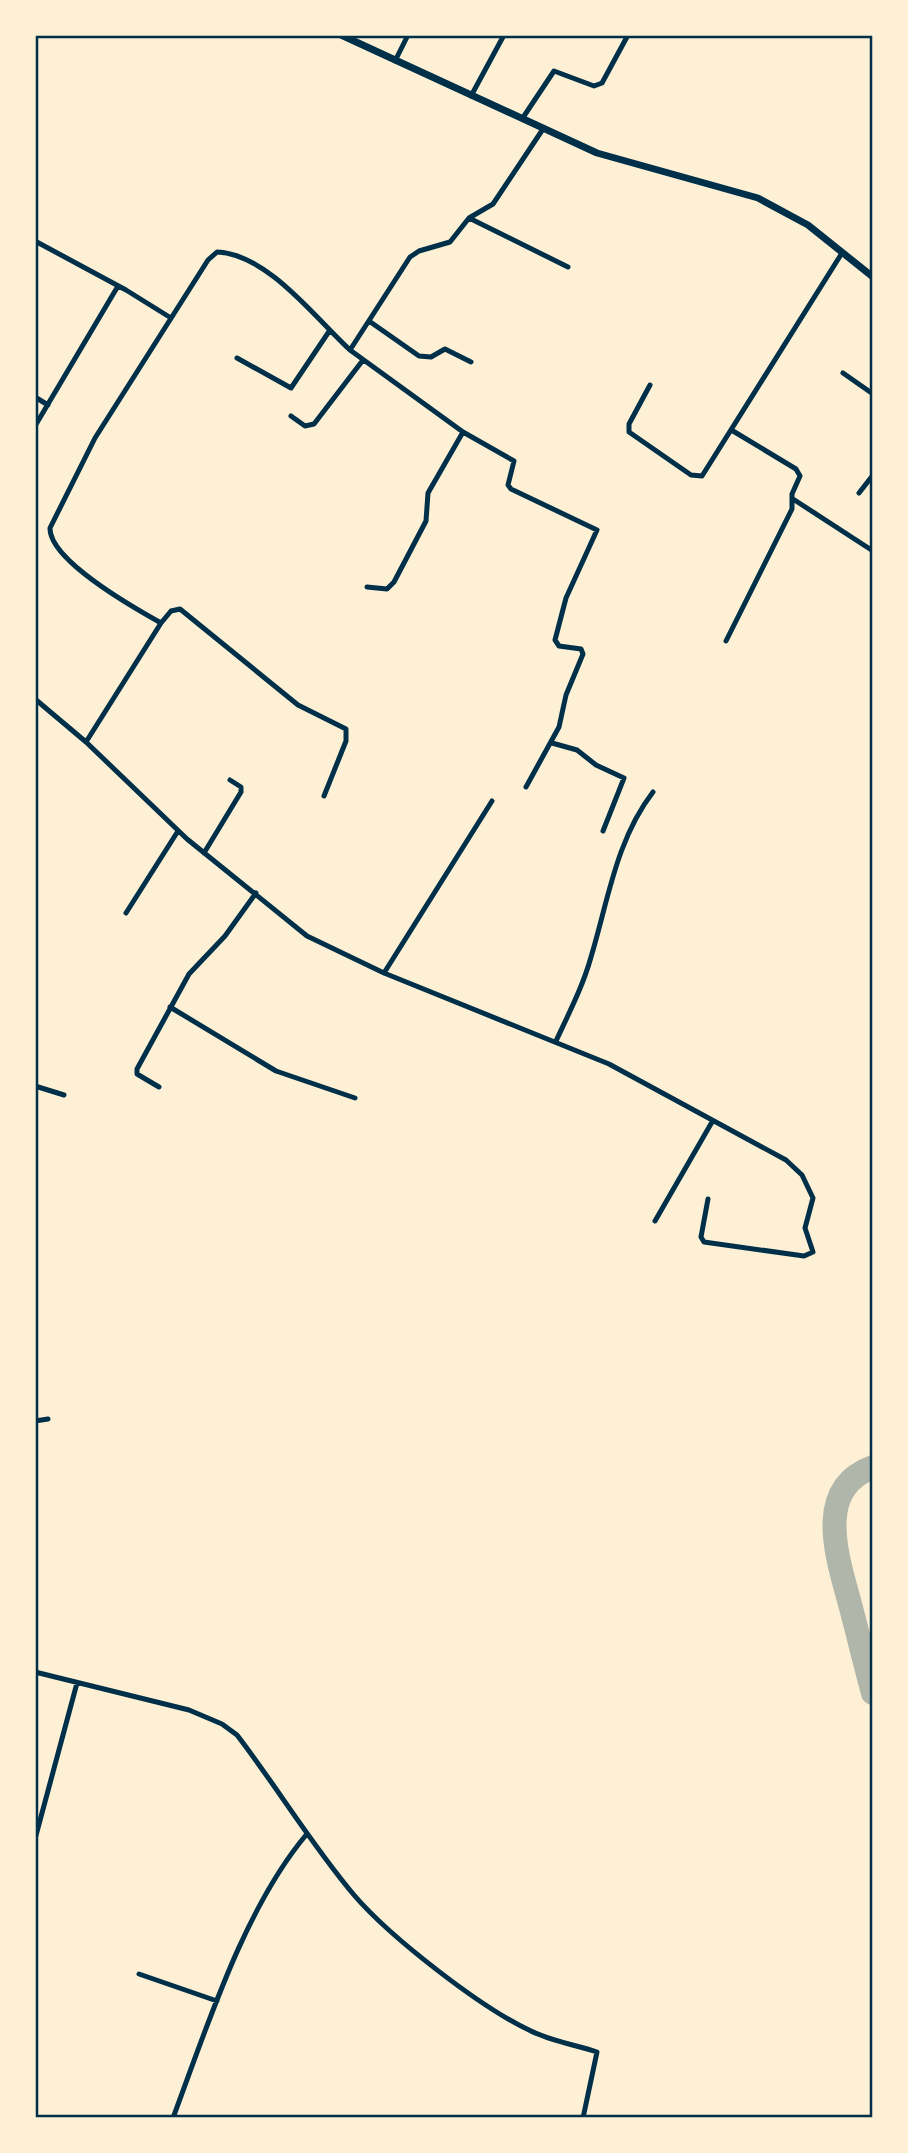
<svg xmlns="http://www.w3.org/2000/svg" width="908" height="2153" viewBox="0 0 908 2153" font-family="'IBM Plex Sans',sans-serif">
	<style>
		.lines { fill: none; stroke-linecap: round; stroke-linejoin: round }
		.taxiway { stroke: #b1b6ab; stroke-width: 24 }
		.minor { stroke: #003049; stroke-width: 5 }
		.tertiary { stroke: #003049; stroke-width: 7 }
		.neatline { fill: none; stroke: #003049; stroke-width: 2.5 }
	</style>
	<rect width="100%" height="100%" fill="#fdf0d5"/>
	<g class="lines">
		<!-- taxiway -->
		<path class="taxiway" d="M873,1467C813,1489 838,1559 850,1604C858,1634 865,1664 873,1693"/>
		<!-- minor -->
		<path class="minor" d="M395,61L408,35
			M471,96L504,35
			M522,119L554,71L594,86L602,83L628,35
			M469,218L568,267
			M35,241L126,290L171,318
			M369,321L419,356L431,357L445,349L471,362
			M350,350L463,432L514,461L508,485L511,489L597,530L566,598L555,640L559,646L581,649L583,654L566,695L559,727L526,787
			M237,358L291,388L330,330
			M843,373L873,394
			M650,385L629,424V432L691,475L702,476L842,253
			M35,397L48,405
			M291,416L305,426L314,424L363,360
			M35,426L118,286
			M859,493L873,475
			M793,499L873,551
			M367,587L387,589L394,582L426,521L428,493L463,432
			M161,623C134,608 49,560 50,528L95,438L208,260L217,252C268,254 316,319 350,350L410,257L419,251L450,242L469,218L493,204L543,129
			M726,641L792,509V494L800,476L796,469L733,431
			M35,699L86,742L187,839L307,936L384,973L609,1064L786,1160L802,1175L813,1198L805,1228L813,1252L804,1256L704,1242L701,1237L708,1199
			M86,742L161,623L171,611L180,609L298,705L346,729V741L324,796
			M552,743L577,750L596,765L624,778L603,831
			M204,853L241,792V787L230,780
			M126,913L178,831
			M384,973L492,801
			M170,1007L276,1071L355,1098
			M556,1041C569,1013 583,986 591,957C608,901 616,840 653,792
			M35,1086L64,1095
			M159,1087L137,1074V1069L189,974L225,936L256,893
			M655,1221L712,1122
			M35,1421L48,1419
			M35,1672L189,1710L222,1724L237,1735C277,1787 311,1844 354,1895C390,1937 481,2008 531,2031C551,2041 576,2045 597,2052L583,2118
			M35,1839L77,1683
			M139,1974L217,2001
			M173,2118C207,2027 244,1909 306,1835"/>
		<!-- tertiary -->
		<path class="tertiary" d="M341,35L597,153L758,198L808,225L873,277"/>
	</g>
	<!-- border -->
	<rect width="908" height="2153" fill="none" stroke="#fdf0d5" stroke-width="74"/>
	<rect x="37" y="37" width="834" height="2079" class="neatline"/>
</svg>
